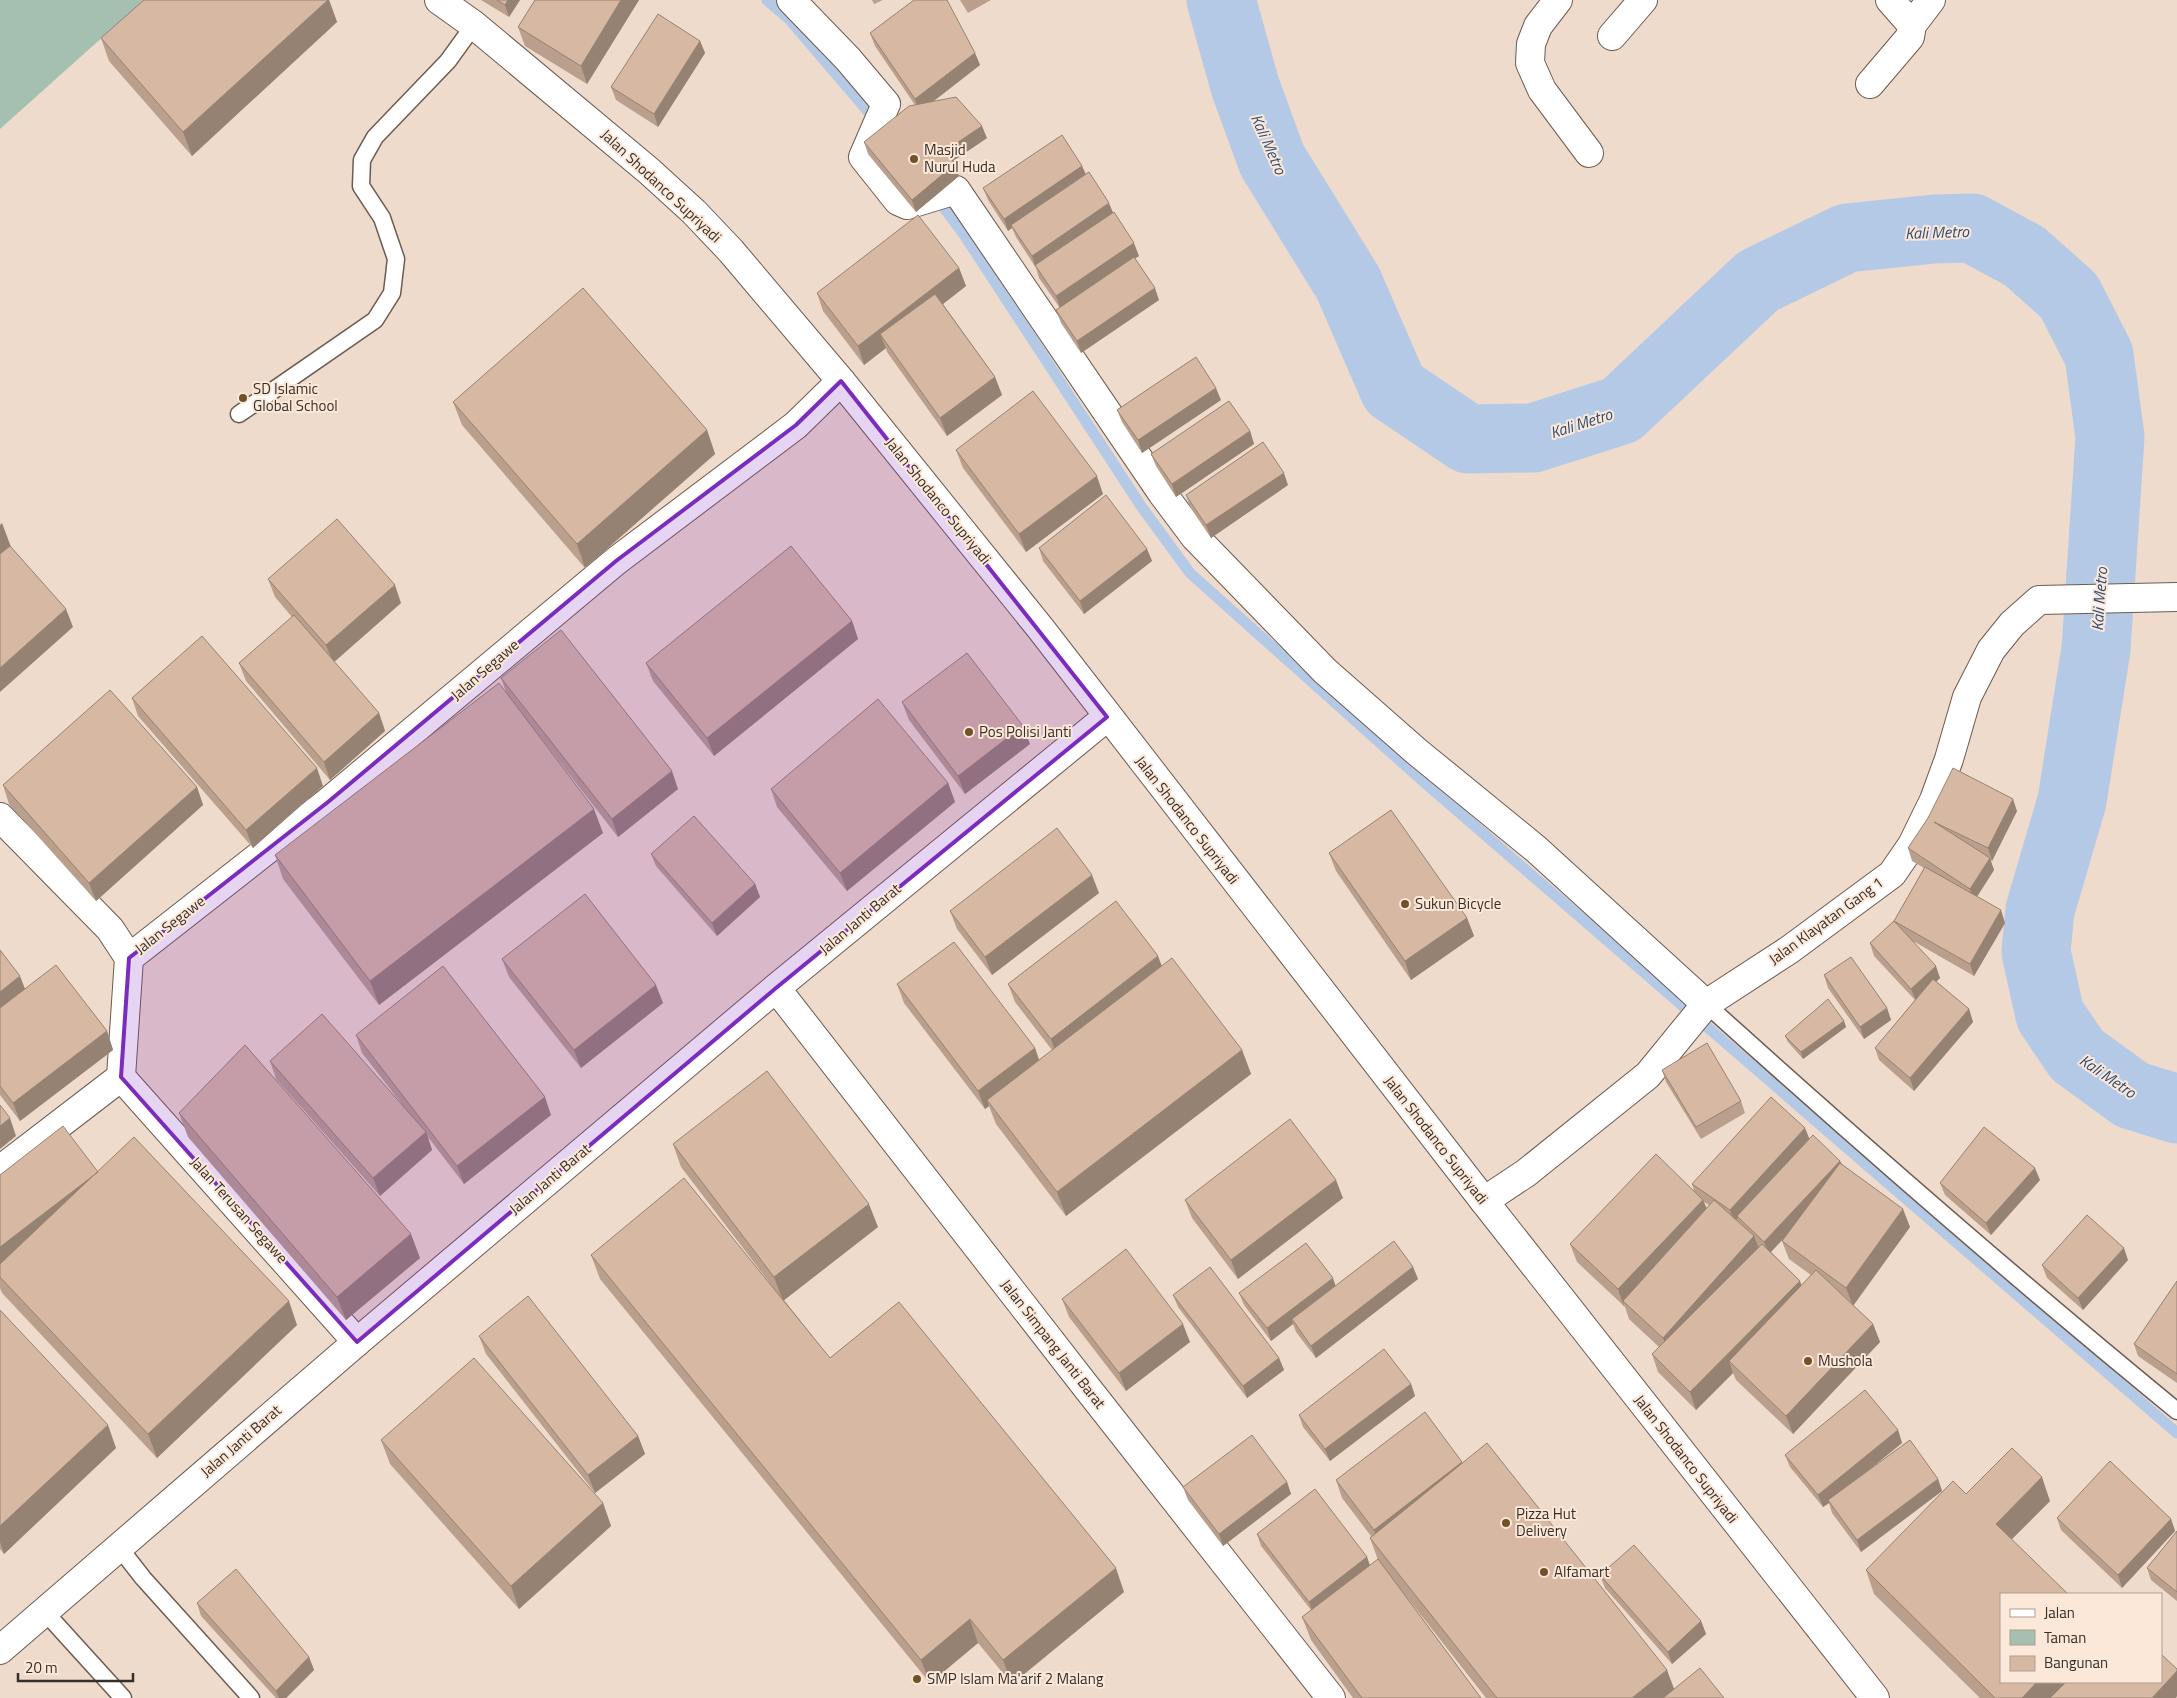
<svg xmlns="http://www.w3.org/2000/svg" width="2177" height="1698" viewBox="0 0 2177 1698" font-family="'Titillium Web',sans-serif">
	<style>
		.green { fill: #a5bfb1 }
		.lines { fill: none; stroke-linecap: round; stroke-linejoin: round }
		.stream { stroke: #b4c9e6; stroke-width: 11 }
		.river { stroke: #b4c9e6; stroke-width: 69 }
		.lane-casing { stroke: #6c5b4f; stroke-width: 19 }
		.street-casing { stroke: #6c5b4f; stroke-width: 30 }
		.secondary-casing { stroke: #6c5b4f; stroke-width: 30 }
		.primary-casing { stroke: #6c5b4f; stroke-width: 30 }
		.lane { stroke: #fff; stroke-width: 16 }
		.street { stroke: #fff; stroke-width: 28 }
		.secondary { stroke: #fff; stroke-width: 28 }
		.primary { stroke: #fff; stroke-width: 28 }
		.wall { fill: #b99f8c; fill-rule: evenodd }
		.shaded-wall { fill: #968272 }
		.building { fill: #d7b9a3; stroke: #968272 }
		.marked { fill: #7b2cbf; fill-opacity: 0.2; stroke: #7b2cbf; stroke-width: 4; stroke-linejoin: round }
		.poi-dot { fill: #715227; stroke: #fce8d9; stroke-width: 2 }
		.labels { text-anchor: middle; stroke-width: 4; stroke-linejoin: round; paint-order: stroke }
		.poi-label { font-size: 15px; fill: #362f29; stroke: #fce8d9; text-anchor: start }
		.street-label { font-size: 15px; fill: #362f29; stroke: #fce8d9 }
		.water-label { font-size: 16px; font-style: italic; fill: #2f4c74; stroke: #fce8d9 }
	</style>
	<rect width="100%" height="100%" fill="#efdbcc"/>
	<!-- green -->
	<path class="green" d="M0,0H144L0,129Z"/>
	<g class="lines">
		<!-- stream -->
		<path class="stream" d="M767,0L789,19L877,122
			M936,197L965,236L1141,506L1190,573L1425,783L2177,1433"/>
		<!-- river -->
		<path class="river" d="M1221,0L1245,86L1272,160L1348,283L1394,389L1468,439L1533,438L1621,410L1758,281L1847,238L1934,229L1972,228L2024,256L2069,296L2099,355L2110,437L2096,649L2072,801L2040,910L2036,952L2050,1015L2077,1055L2132,1095L2177,1109"/>
		<!-- lane casing -->
		<g class="lane-casing">
			<path id="lane" d="M239,414L375,320L392,293L396,259L382,218L361,186L362,160L375,137L448,61L474,25
				M1706,1004C1860,1143 2017,1280 2177,1411
				M118,1546L143,1578L251,1698
				M44,1611L123,1698"/>
		</g>
		<!-- street casing -->
		<g class="street-casing">
			<path id="street" d="M791,0L848,59L886,104L863,157L898,201L907,205L956,190L1162,493L1195,537L1325,671L1416,751L1536,849L1706,1004
				M1558,0L1538,26L1531,44L1530,63L1542,90L1589,153
				M1890,0L1912,25L1931,0
				M1612,36L1643,0
				M1870,84L1910,37L1912,25
				M0,817L110,929L129,958L121,1077L357,1342
				M129,958L328,802L616,561L796,425L841,381
				M776,988L1084,1384L1331,1698
				M0,1170L121,1077
				M1484,1201L1526,1173L1648,1075L1706,1004L1789,950L1892,874L1912,845L1934,800L1949,759L1967,697L1991,650L2012,624L2039,600L2177,597"/>
		</g>
		<!-- secondary casing -->
		<g class="secondary-casing">
			<path id="secondary" d="M0,1650L357,1342L776,988L1107,717"/>
		</g>
		<!-- primary casing -->
		<g class="primary-casing">
			<path id="primary" d="M439,0L474,25L649,171L694,212L731,251L841,381L1041,629L1484,1201L1875,1698"/>
		</g>
		<!-- lane -->
		<use href="#lane" class="lane"/>
		<!-- street -->
		<use href="#street" class="street"/>
		<!-- secondary -->
		<use href="#secondary" class="secondary"/>
		<!-- primary -->
		<use href="#primary" class="primary"/>
	</g>
	<!-- wall -->
	<path class="wall" d="M144,0H329L337,22L192,156L109,61L101,38Z
		M481,0H520L509,17Z
		M535,0H639L587,84L525,46L518,27Z
		M872,0H883L874,4Z
		M960,0H991L968,13Z
		M870,33L975,53L980,65L933,102L987,138L953,161L955,164L959,176L916,212L868,154L864,142L915,105L875,46Z
		M700,41L705,53L658,127L616,100L611,87Z
		M1082,166L1086,174L1113,213L1139,256L1135,258L1159,300L1081,353L1061,323L1056,310L1060,308L1039,278L1036,268L1016,237L1012,228L1008,231L988,200L983,188Z
		M959,268L966,286L943,304L995,377L1002,395L947,436L887,352L886,348L864,365L823,311L817,293Z
		M1221,400L1142,453L1122,422L1117,410Z
		M453,402L707,430L715,454L585,568L462,425Z
		M1250,431L1254,444L1176,497L1156,466L1151,454Z
		M956,450L1103,494L1026,552L963,468Z
		M1288,485L1211,538L1190,507L1186,495Z
		M1039,548L1147,549L1152,561L1084,614L1043,561Z
		M268,579L401,603L334,662L379,713L385,731L330,780L246,681L239,663L292,617L275,597Z
		M852,621L858,639L714,756L653,681L646,663Z
		M501,678L678,789L618,837L522,714L603,833L379,1005L283,879L275,855L507,695Z
		M132,698L323,786L253,848L138,716Z
		M902,702L1030,744L965,794L909,720Z
		M948,783L955,802L847,891L777,807L771,789Z
		M3,785L197,787L203,805L96,901L9,804Z
		M2017,811L1992,861L1990,860L1994,870L1977,897L2005,923L1974,976L1913,941L1940,978L1936,982L1969,1009L1973,1022L1914,1091L1879,1060L1875,1048L1915,1000L1874,956L1870,943L1894,921L1924,868L1912,861L1908,848L1928,818Z
		M1329,853L1467,918L1474,936L1411,980L1336,871Z
		M651,854L755,884L760,897L717,936L656,866Z
		M1099,893L992,975L957,929L950,911Z
		M0,950L25,989L107,1031L113,1050L20,1121L0,1095Z
		M502,959L663,1003L581,1068L509,977Z
		M1162,966L1242,1050L1251,1074L1066,1216L996,1124L989,1106L985,1109L904,1003L897,984L1035,1048L1039,1060L1052,1050L1015,1002L1008,984Z
		M1824,975L1887,1008L1891,1020L1864,1039L1828,988Z
		M1844,1021L1846,1027L1803,1059L1788,1042L1785,1036Z
		M356,1035L551,1115L464,1184L428,1137L432,1150L380,1196L276,1079L270,1061L405,1108L362,1053Z
		M1662,1070L1741,1101L1745,1113L1701,1139L1666,1082Z
		M179,1113L420,1258L346,1320L188,1137Z
		M1809,1139L1840,1161L1842,1164L1910,1227L1853,1305L1873,1324L1880,1342L1793,1434L1736,1380L1733,1373L1696,1410L1658,1372L1652,1354L1659,1347L1629,1319L1625,1307L1577,1262L1570,1244L1694,1190L1692,1184ZM1704,1202L1709,1205L1707,1208ZM1784,1238L1782,1241L1789,1259L1811,1275L1801,1286L1800,1281L1771,1252Z
		M673,1144L878,1227L784,1300L830,1358L1124,1592L1012,1684L978,1643L930,1683L600,1279L591,1255L769,1282L681,1167Z
		M98,1172L297,1325L157,1458L2,1293L0,1288V1175Z
		M2040,1180L1991,1235L1945,1195L1940,1183Z
		M1343,1198L1238,1279L1192,1218L1185,1200Z
		M2128,1260L2083,1310L2047,1278L2042,1265Z
		M1413,1267L1418,1279L1316,1358L1296,1332L1293,1324L1271,1341L1244,1305L1239,1293L1336,1286Z
		M2177,1281V1383L2138,1356L2134,1344Z
		M1173,1295L1279,1358L1284,1370L1247,1398L1178,1307Z
		M1062,1299L1190,1342L1126,1391L1069,1317Z
		M0,1310L116,1448L4,1554L0,1549Z
		M479,1336L638,1436L645,1454L595,1493L486,1354Z
		M1411,1384L1415,1396L1330,1461L1303,1427L1299,1415Z
		M1898,1430L1902,1443L1864,1474L1938,1479L1942,1491L1861,1552L1832,1513L1829,1503L1823,1507L1790,1467L1785,1455Z
		M381,1440L603,1503L611,1526L519,1609L390,1464Z
		M1463,1463L1674,1689L1724,1698H1486L1402,1591L1481,1698H1353L1311,1640L1302,1617L1311,1610L1261,1546L1257,1534L1367,1557L1370,1566L1378,1560L1370,1538L1371,1536L1342,1498L1336,1480Z
		M1287,1482L1291,1494L1223,1546L1188,1500L1183,1487Z
		M1966,1494L2050,1501L2012,1539L2001,1594L2177,1698H1980L1874,1594L1866,1570Z
		M2057,1518L2171,1519L2175,1531L2122,1588L2061,1530Z
		M2177,1531V1601L2151,1580L2147,1568Z
		M1600,1575L1701,1621L1706,1634L1672,1664L1605,1588Z
		M197,1603L309,1657L314,1670L286,1698H276L201,1616Z"/>
	<!-- shaded-wall -->
	<path class="shaded-wall" d="M328,0H329L337,22L192,156L183,132Z
		M508,0H520L509,17L505,5Z
		M621,0H639L587,84L581,66Z
		M700,41L705,53L658,127L654,114Z
		M975,53L980,65L919,112L915,99Z
		M982,126L987,138L950,163L945,151Z
		M955,164L959,176L916,212L912,200Z
		M1082,166L1087,178L1011,225L1012,228L1008,231L1004,219Z
		M1109,203L1114,215L1035,266L1032,256Z
		M1134,243L1139,256L1060,308L1056,296Z
		M959,268L966,286L889,346L880,334L886,348L864,365L858,346Z
		M1155,288L1159,300L1081,353L1077,341Z
		M995,377L1002,395L947,436L940,418Z
		M1216,388L1221,400L1142,453L1138,440Z
		M707,430L715,454L585,568L577,544Z
		M1250,431L1254,444L1176,497L1172,484Z
		M1284,473L1288,485L1211,538L1206,525Z
		M1097,476L1103,494L1026,552L1019,534Z
		M2,523L11,547L0,556V525Z
		M1147,549L1152,561L1084,614L1080,601Z
		M395,585L401,603L333,663L326,645Z
		M66,609L73,627L0,692V668Z
		M852,621L858,639L714,756L707,738Z
		M379,713L385,731L330,780L324,762Z
		M1023,726L1030,744L965,794L958,776Z
		M317,768L323,786L253,848L246,830Z
		M672,771L678,789L618,837L612,819Z
		M948,783L955,802L847,891L840,873Z
		M197,787L203,805L96,901L89,883Z
		M2013,799L2017,811L1992,861L1988,848Z
		M594,809L603,833L379,1005L370,981Z
		M1990,858L1994,870L1974,901L1970,889Z
		M1092,875L1099,893L992,975L985,957Z
		M755,884L760,897L717,936L712,923Z
		M2001,910L2005,923L1974,976L1970,964Z
		M1467,918L1474,936L1411,980L1405,961Z
		M1158,956L1165,974L1057,1057L1051,1039Z
		M1936,966L1940,978L1916,1001L1911,989Z
		M20,976L27,994L0,1015V992Z
		M656,985L663,1003L581,1068L574,1050Z
		M1887,1008L1891,1020L1864,1039L1860,1027Z
		M1969,1009L1973,1022L1914,1091L1910,1078Z
		M1844,1021L1846,1027L1803,1059L1801,1052Z
		M107,1031L113,1050L20,1121L13,1103Z
		M1035,1048L1041,1066L987,1100L989,1106L985,1109L978,1091Z
		M1242,1050L1251,1074L1066,1216L1057,1192Z
		M545,1097L551,1115L464,1184L457,1166Z
		M10,1118L16,1136L0,1149V1126Z
		M1805,1128L1810,1140L1737,1216L1738,1218L1734,1222L1730,1210Z
		M426,1132L432,1150L380,1196L373,1178Z
		M1840,1161L1845,1173L1769,1254L1764,1242Z
		M2035,1168L2040,1180L1991,1235L1986,1223Z
		M98,1172L0,1270V1247Z
		M1336,1180L1343,1198L1238,1279L1231,1260Z
		M1703,1200L1710,1218L1623,1301L1624,1307L1618,1289Z
		M869,1204L878,1227L783,1301L774,1277Z
		M1903,1209L1910,1227L1853,1306L1846,1288Z
		M411,1234L420,1258L346,1320L337,1297Z
		M1754,1236L1761,1254L1670,1356L1663,1338Z
		M2124,1248L2128,1260L2083,1310L2078,1298Z
		M1413,1267L1418,1279L1316,1358L1311,1346Z
		M1333,1278L1337,1290L1292,1319L1293,1324L1271,1341L1267,1328Z
		M1800,1281L1806,1299L1729,1361L1733,1373L1696,1410L1690,1392Z
		M289,1301L297,1325L157,1458L148,1434Z
		M1183,1324L1190,1342L1126,1391L1119,1373Z
		M1873,1324L1880,1342L1793,1434L1786,1416Z
		M1279,1358L1284,1370L1247,1398L1243,1386Z
		M1411,1384L1415,1396L1330,1461L1325,1449Z
		M108,1425L116,1448L4,1554L0,1542V1526Z
		M1898,1430L1902,1443L1829,1502L1828,1500L1829,1503L1823,1507L1818,1495Z
		M638,1436L645,1454L595,1493L588,1475Z
		M1462,1462L1469,1480L1380,1548L1374,1530Z
		M2042,1477L2050,1501L2004,1547L1996,1524Z
		M1938,1479L1942,1491L1861,1552L1857,1540Z
		M1287,1482L1291,1494L1223,1546L1219,1534Z
		M603,1503L611,1526L519,1609L511,1586Z
		M2171,1519L2175,1531L2122,1588L2118,1575Z
		M1367,1557L1371,1569L1313,1614L1309,1602Z
		M1116,1568L1124,1592L1012,1684L1003,1660Z
		M970,1619L978,1643L930,1683L921,1660Z
		M1701,1621L1706,1634L1672,1664L1668,1652Z
		M309,1657L314,1670L286,1698H279L276,1691Z
		M1667,1670L1676,1694L1671,1698H1632Z
		M2177,1671V1696L2176,1698H2152Z
		M2037,1682H2069L2053,1698H2022Z"/>
	<!-- building -->
	<path class="building" d="M144,0H328L183,132L101,38Z
		M497,0H508L505,5Z
		M535,0H621L581,66L518,27Z
		M914,0H947L975,53L915,99L870,33Z
		M658,14L700,41L654,114L611,87Z
		M956,97L982,126L945,151L955,164L912,200L864,142L909,106Z
		M1062,135L1082,166L1004,219L983,188Z
		M1089,172L1109,203L1032,256L1011,225Z
		M1114,212L1134,243L1056,296L1035,265Z
		M918,215L959,268L858,346L817,293Z
		M1134,257L1155,288L1077,341L1056,310Z
		M583,288L707,430L577,544L453,402Z
		M935,294L995,377L940,418L880,334Z
		M1196,357L1216,388L1138,440L1117,410Z
		M1033,391L1097,476L1019,534L956,450Z
		M1229,401L1250,431L1172,484L1151,454Z
		M1263,442L1284,473L1206,525L1186,495Z
		M1106,495L1147,549L1080,601L1039,548Z
		M337,519L395,585L326,645L268,579Z
		M10,546L66,609L0,668V554Z
		M791,546L852,621L707,738L646,663Z
		M294,615L379,713L324,762L239,663Z
		M561,630L672,771L612,819L501,678Z
		M202,636L317,768L246,830L132,698Z
		M967,653L1023,726L958,776L902,702Z
		M499,683L594,809L370,981L275,855Z
		M110,690L197,787L89,883L3,785Z
		M878,699L948,783L840,873L771,789Z
		M1953,768L2013,799L1988,848L1934,822L1990,858L1970,889L1908,848L1928,818Z
		M1391,810L1467,918L1405,961L1329,853Z
		M694,816L755,884L712,923L651,854Z
		M1057,828L1092,875L985,957L950,911Z
		M1925,867L2001,910L1970,964L1894,921Z
		M585,894L656,985L574,1050L502,959Z
		M1116,901L1158,956L1051,1039L1008,984Z
		M1894,921L1936,966L1911,989L1870,943Z
		M954,942L1035,1048L978,1091L897,984Z
		M0,950L20,976L0,992Z
		M1851,957L1887,1008L1860,1027L1824,975Z
		M1172,958L1242,1050L1057,1192L987,1100Z
		M56,965L107,1031L13,1103L0,1086V1008Z
		M443,966L545,1097L457,1166L356,1035Z
		M1933,979L1969,1009L1910,1078L1875,1048Z
		M1828,999L1844,1021L1801,1052L1785,1036Z
		M322,1014L426,1132L373,1178L270,1061Z
		M1707,1043L1741,1101L1696,1127L1662,1070Z
		M245,1045L411,1234L337,1297L179,1113Z
		M767,1071L869,1204L774,1277L673,1144Z
		M1771,1097L1805,1128L1730,1210L1692,1184Z
		M0,1105L10,1118L0,1126Z
		M1290,1119L1336,1180L1231,1260L1185,1200Z
		M63,1126L98,1172L0,1247V1175Z
		M1984,1127L2035,1168L1986,1223L1940,1183Z
		M1813,1135L1840,1161L1764,1242L1737,1216Z
		M134,1137L289,1301L148,1434L0,1277V1264Z
		M1656,1154L1703,1200L1618,1289L1570,1244Z
		M1840,1163L1903,1209L1846,1288L1782,1241Z
		M684,1178L830,1358L899,1302L1116,1568L1003,1660L970,1619L921,1660L591,1255Z
		M1714,1200L1754,1236L1663,1338L1623,1301Z
		M2087,1215L2124,1248L2078,1298L2042,1265Z
		M1394,1241L1413,1267L1311,1346L1292,1319Z
		M1306,1243L1333,1278L1267,1328L1239,1293Z
		M1762,1244L1800,1281L1690,1392L1652,1354Z
		M1126,1249L1183,1324L1119,1373L1062,1299Z
		M1210,1267L1279,1358L1243,1386L1173,1295Z
		M1816,1270L1873,1324L1786,1416L1729,1361Z
		M2177,1281V1374L2134,1344Z
		M528,1296L638,1436L588,1475L479,1336Z
		M0,1310L108,1425L0,1526Z
		M1384,1349L1411,1384L1325,1449L1299,1415Z
		M474,1358L603,1503L511,1586L381,1440Z
		M1865,1390L1898,1430L1818,1495L1785,1455Z
		M1425,1412L1462,1462L1374,1530L1336,1480Z
		M1252,1435L1287,1482L1219,1534L1183,1487Z
		M1910,1440L1938,1479L1857,1540L1828,1500Z
		M1487,1443L1667,1670L1632,1698H1497L1370,1538Z
		M2012,1448L2042,1477L1996,1524L2068,1594H2001V1682H2037L2022,1698H1995L1866,1570L1953,1481L1966,1494Z
		M2110,1461L2171,1519L2118,1575L2057,1518Z
		M1315,1489L1367,1557L1309,1602L1257,1534Z
		M2177,1531V1592L2147,1568Z
		M1634,1545L1701,1621L1668,1652L1600,1575Z
		M1378,1559L1481,1698H1362L1302,1617Z
		M236,1569L309,1657L276,1691L197,1603Z
		M2161,1654L2177,1669V1671L2152,1698H2050L2066,1682H2161Z
		M1700,1668L1724,1698H1663Z"/>
	<!-- marked area -->
	<path class="marked" d="M841,381L1107,717L776,988L357,1342L121,1077L129,958L328,802L616,561L796,425Z"/>
	<!-- markers -->
	<g class="poi-dot">
		<circle cx="914" cy="159" r="5"/>
		<circle cx="243" cy="398" r="5"/>
		<circle cx="969" cy="732" r="5"/>
		<circle cx="1405" cy="904" r="5"/>
		<circle cx="1808" cy="1361" r="5"/>
		<circle cx="1506" cy="1523" r="5"/>
		<circle cx="1544" cy="1572" r="5"/>
		<circle cx="917" cy="1679" r="5"/>
	</g>
	<g class="labels">
		<!-- poi labels -->
		<g class="poi-label">
			<text x="924" y="155">Masjid<tspan x="924" dy="17">Nurul Huda</tspan></text>
			<text x="253" y="394">SD Islamic<tspan x="253" dy="17">Global School</tspan></text>
			<text x="979" y="737">Pos Polisi Janti</text>
			<text x="1415" y="909">Sukun Bicycle</text>
			<text x="1818" y="1366">Mushola</text>
			<text x="1516" y="1519">Pizza Hut<tspan x="1516" dy="17">Delivery</tspan></text>
			<text x="1554" y="1577">Alfamart</text>
			<text x="927" y="1684">SMP Islam Ma'arif 2 Malang</text>
		</g>
		<!-- street labels -->
		<g class="street-label">
			<text transform="translate(661 186) rotate(43)" y="5">Jalan Shodanco Supriyadi</text>
			<text transform="translate(938 501) rotate(51)" y="5">Jalan Shodanco Supriyadi</text>
			<text transform="translate(485 670) rotate(-41)" y="5">Jalan Segawe</text>
			<text transform="translate(1187 820) rotate(52)" y="5">Jalan Shodanco Supriyadi</text>
			<text transform="translate(860 919) rotate(-40)" y="5">Jalan Janti Barat</text>
			<text transform="translate(1826 921) rotate(-36)" y="5">Jalan Klayatan Gang 1</text>
			<text transform="translate(170 925) rotate(-38)" y="5">Jalan Segawe</text>
			<text transform="translate(1436 1140) rotate(52)" y="5">Jalan Shodanco Supriyadi</text>
			<text transform="translate(550 1179) rotate(-40)" y="5">Jalan Janti Barat</text>
			<text transform="translate(239 1210) rotate(48)" y="5">Jalan Terusan Segawe</text>
			<text transform="translate(1053 1344) rotate(52)" y="5">Jalan Simpang Janti Barat</text>
			<text transform="translate(241 1441) rotate(-41)" y="5">Jalan Janti Barat</text>
			<text transform="translate(1686 1459) rotate(52)" y="5">Jalan Shodanco Supriyadi</text>
		</g>
		<!-- water labels -->
		<g class="water-label">
			<text transform="translate(1269 144) rotate(66)" y="6">Kali Metro</text>
			<text transform="translate(1937 232) rotate(-2)" y="6">Kali Metro</text>
			<text transform="translate(1581 423) rotate(-18)" y="6">Kali Metro</text>
			<text transform="translate(2099 599) rotate(-86)" y="6">Kali Metro</text>
			<text transform="translate(2108 1076) rotate(34)" y="6">Kali Metro</text>
		</g>
	</g>
	<!-- legend -->
	<rect x="2000" y="1593" width="162" height="90" fill="#fce8d9" stroke="#ad9e93"/>
	<rect x="2010" y="1609" width="25" height="8" fill="#ffffff" stroke="#ad9e93"/>
	<text x="2044" y="1618" font-size="15" fill="#362f29">Jalan</text>
	<rect x="2010" y="1630" width="25" height="15" fill="#a5bfb1" stroke="#ad9e93"/>
	<text x="2044" y="1643" font-size="15" fill="#362f29">Taman</text>
	<rect x="2010" y="1656" width="25" height="15" fill="#d7b9a3" stroke="#ad9e93"/>
	<text x="2044" y="1668" font-size="15" fill="#362f29">Bangunan</text>
	<!-- scale -->
	<path d="M18 1673v8h115v-8" fill="none" stroke="#362f29" stroke-width="2.5"/>
	<text x="25" y="1673" font-size="15" fill="#362f29" stroke="#fce8d9" stroke-width="4" paint-order="stroke">20 m</text>
</svg>
